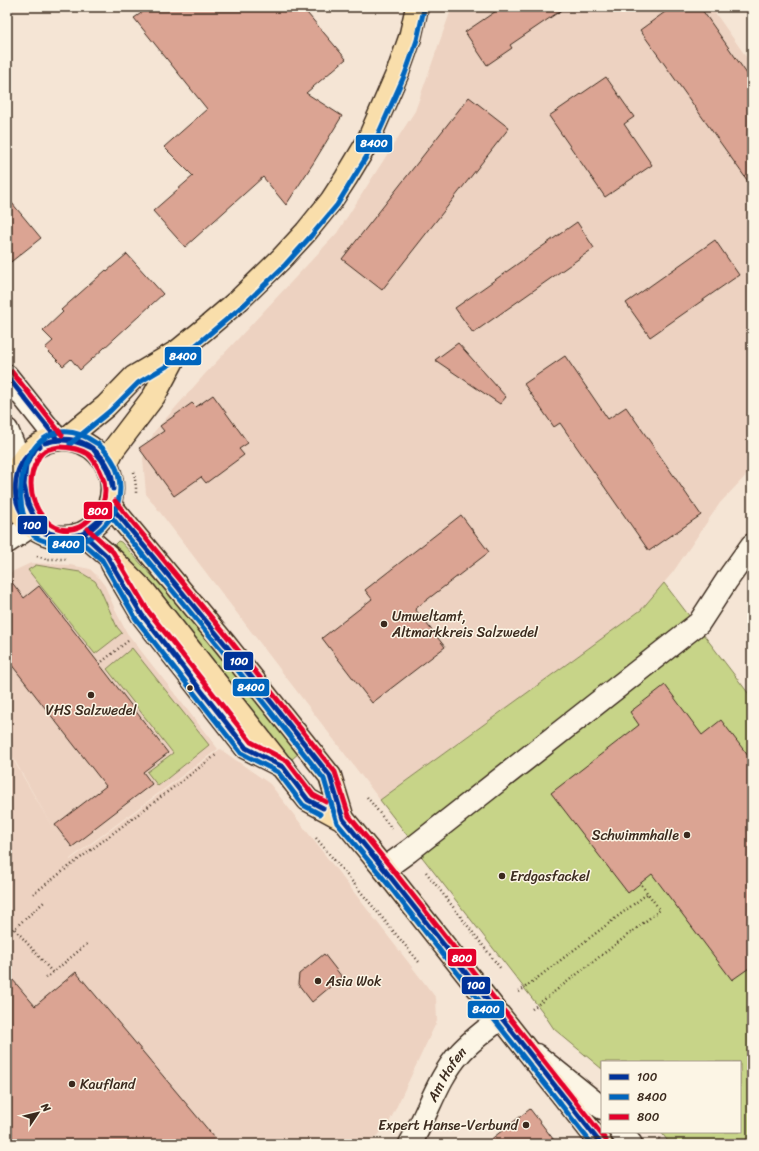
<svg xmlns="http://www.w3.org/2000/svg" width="759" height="1151" viewBox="0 0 759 1151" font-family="Sriracha,sans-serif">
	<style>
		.built { fill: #edd2c1 }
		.green { fill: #c7d488; stroke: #817f53 }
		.building { fill: #dba493; stroke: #3b2a1e }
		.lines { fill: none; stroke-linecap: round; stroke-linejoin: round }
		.minor-casing { stroke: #3b2a1e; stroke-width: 25 }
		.major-casing { stroke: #3b2a1e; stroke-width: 25 }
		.path { stroke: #3b2a1e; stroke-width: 2.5; stroke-dasharray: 1 3; stroke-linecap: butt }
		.minor { stroke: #fcf5e5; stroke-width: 22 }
		.major { stroke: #f9deab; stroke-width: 22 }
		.bus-1-casing { stroke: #fcf5e5; stroke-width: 8 }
		.bus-2-casing { stroke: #fcf5e5; stroke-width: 8 }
		.bus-3-casing { stroke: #fcf5e5; stroke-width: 8 }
		.bus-1 { stroke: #039; stroke-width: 5 }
		.bus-2 { stroke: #0065bd; stroke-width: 5 }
		.bus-3 { stroke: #e4002b; stroke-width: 5 }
		.poi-dot { fill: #3b2a1e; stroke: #fcf5e5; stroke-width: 1.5 }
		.labels { text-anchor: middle; stroke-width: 3; stroke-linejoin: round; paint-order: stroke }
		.poi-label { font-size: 14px; fill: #3b2a1e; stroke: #fcf5e5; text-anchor: start }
		.street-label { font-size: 14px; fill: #3b2a1e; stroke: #fcf5e5 }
		.line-badge { stroke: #fcf5e5; stroke-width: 1.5 }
		.badge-label { font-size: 11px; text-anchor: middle; font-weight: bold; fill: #fff }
	</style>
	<rect width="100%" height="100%" fill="#f5e5d5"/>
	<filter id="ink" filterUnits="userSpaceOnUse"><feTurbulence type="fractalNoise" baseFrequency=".025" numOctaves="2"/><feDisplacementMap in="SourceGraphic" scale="8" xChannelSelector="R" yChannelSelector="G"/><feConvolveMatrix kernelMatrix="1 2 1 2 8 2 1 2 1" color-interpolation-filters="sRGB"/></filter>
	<g filter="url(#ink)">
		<!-- built -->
		<path class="built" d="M452,7H711L752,65V469L720,503L673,572L641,610L380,800L146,494L143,458L154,432L205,374L337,233L415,111Z
			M31,563L70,565L90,569L98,577L105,586L117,614L127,633L218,749L70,859V860L220,749L270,784L436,998L437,1021L387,1127L367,1144H7V749L57,835L7,747V574Z"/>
		<!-- green -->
		<path class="green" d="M118,541L121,542L167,592L228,662L300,752L291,760L190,631L116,549L115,544Z
			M36,565L80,572L95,581L100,589L117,627L122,633L95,654L28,570Z
			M664,583L752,698V1144H670L661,1132H740V1062H602V1069L554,1029L542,1011L419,853L420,852L380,800L641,610Z
			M132,648L209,745L158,786L147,772L173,753L107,669Z"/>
		<!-- building -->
		<path class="building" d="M150,7H302L346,59L306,93L342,116L314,162L286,205L263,177L185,247L153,211L193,176L164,147L207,109L134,18Z
			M502,7H566L510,45L512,48L487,65L465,32Z
			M672,7H700L752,81V187L640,30Z
			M606,77L634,117L624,124L652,165L605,197L549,116Z
			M469,97L509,128L382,290L342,259Z
			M7,197L41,238L7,265Z
			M577,222L594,248L473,333L455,308Z
			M715,240L739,275L650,337L626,303Z
			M127,254L163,294L80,370L71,359L63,366L45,348L53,341L43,331L63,312L61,310L106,270L107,271Z
			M458,343L506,397L500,404L435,360Z
			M565,356L608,419L626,407L701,515L649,551L560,423L554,427L524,384Z
			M213,395L248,443L239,449L244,455L206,483L201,477L174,496L139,448L164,431L160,426L192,403L196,407Z
			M461,515L489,552L415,609L445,647L372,703L322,638L372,599L365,590Z
			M7,576L24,598L39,586L168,753L143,772L152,784L92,830L93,831L72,847L55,825L106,786L7,659Z
			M665,685L702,735L721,720L752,761V966L732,980L652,874L628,893L551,793L639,725L630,712Z
			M324,954L342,977L312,1002L298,984L299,974Z
			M76,972L220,1144H7V973L35,1006Z
			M530,1109L557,1144H485Z"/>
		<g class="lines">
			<!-- minor casing -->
			<g class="minor-casing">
				<g id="minor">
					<path d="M7,376L57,439"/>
					<path d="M7,430L15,449L18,468"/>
					<path d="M7,504L15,498"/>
					<path d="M7,542L31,526"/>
					<path d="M112,564L142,615L246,748L283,767"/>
					<path d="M384,869L409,851L699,623L727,580L752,545"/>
					<path d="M536,1055L602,1108"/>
					<path d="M621,1132L631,1144"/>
					<path id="s1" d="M410,1144C428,1114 437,1078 461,1052C473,1039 487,1029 501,1018"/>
				</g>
			</g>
			<!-- major casing -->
			<g class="major-casing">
				<path id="major" d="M14 488a49 49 0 1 1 98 0a49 49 0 1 1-98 0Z
					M66,439L106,406L134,377L178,351L205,329L240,299L280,260L306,232L331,201L346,178L367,143L398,72L410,38L417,7
					M106,464L113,450L154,396L178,351
					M110,505L225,644L330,776L343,819L384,869L601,1144
					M83,534L114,561L144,591L308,800L343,819"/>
			</g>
			<!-- path -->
			<path class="path" d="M134,472L136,487V493
				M37,556L46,559H67
				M99,664L128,641
				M367,797L392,829
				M316,838L419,962
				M426,872L501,969
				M33,894L216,755
				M15,929L53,973
				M7,935L44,902
				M46,978L87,944
				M519,992L647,894
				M532,1009L660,910L640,883
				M659,1138L663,1144"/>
			<!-- minor -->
			<use href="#minor" class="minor"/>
			<!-- major -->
			<use href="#major" class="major"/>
			<!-- bus-1 casing -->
			<g class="bus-1-casing">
				<path id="bus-1" d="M7,376L57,439
					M45,443C61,437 78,438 92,448
					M45,443C61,437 76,440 92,448
					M40,446L36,448L26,465L24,485L28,504L36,521L49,533L63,537
					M40,446C27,452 18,466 16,480C11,511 33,535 63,537
					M94,450C106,460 113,474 113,489
					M94,450C104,461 111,473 113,489
					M110,505L225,644L330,776L343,819L384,869L601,1144
					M83,534L107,556L142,615L246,748L283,767L308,800L323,808
					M67,537C82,538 96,527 104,515
					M67,537L83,534L102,518L104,515"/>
			</g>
			<!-- bus-2 casing -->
			<g class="bus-2-casing">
				<path id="bus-2" d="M96,443C34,400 0,491 34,536C41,541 51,543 60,544C73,546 86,542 96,533C127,509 128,470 98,444
					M70,444L110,411L138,383L182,357L245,304L285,265L311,236L337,205L373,146L405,74L417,40L424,9
					M105,509L220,648L324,779L337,823L379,873L592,1144
					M78,539L102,560L136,619L241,753L278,772L303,805L320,814"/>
			</g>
			<!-- bus-3 casing -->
			<g class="bus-3-casing">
				<path id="bus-3" d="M12,372L62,435
					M59,447C69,447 80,449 88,454C91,457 94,460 96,464C107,480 110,502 93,516C89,520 84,525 79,527C52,539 31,509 31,484C31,476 33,468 37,461C38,458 40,455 42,453C46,449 53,448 59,447Z
					M115,501L230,640L335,772L349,816L389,865L606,1140
					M88,529L113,552L148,611L251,742L287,761L313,795L326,802"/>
			</g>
			<!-- bus-1 -->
			<use href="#bus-1" class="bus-1"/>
			<!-- bus-2 -->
			<use href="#bus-2" class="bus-2"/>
			<!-- bus-3 -->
			<use href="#bus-3" class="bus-3"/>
		</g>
	</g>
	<!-- markers -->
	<g class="poi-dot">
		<circle cx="384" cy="624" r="4"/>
		<circle cx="190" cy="688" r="3.5"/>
		<circle cx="91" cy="695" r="4"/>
		<circle cx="687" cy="835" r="4"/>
		<circle cx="502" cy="876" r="4"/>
		<circle cx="318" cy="981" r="4"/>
		<circle cx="72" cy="1084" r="4"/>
		<circle cx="526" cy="1125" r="4"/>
	</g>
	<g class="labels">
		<!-- poi labels -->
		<g class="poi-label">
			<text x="392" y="621">Umweltamt,<tspan x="392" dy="16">Altmarkkreis Salzwedel</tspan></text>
			<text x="91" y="715" text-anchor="middle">VHS Salzwedel</text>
			<text x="679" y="840" text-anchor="end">Schwimmhalle</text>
			<text x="510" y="881">Erdgasfackel</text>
			<text x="326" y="986">Asia Wok</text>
			<text x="80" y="1089">Kaufland</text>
			<text x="518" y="1130" text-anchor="end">Expert Hanse-Verbund</text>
		</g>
		<!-- street labels -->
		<g class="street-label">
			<text dy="5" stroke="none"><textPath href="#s1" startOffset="79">Am Hafen</textPath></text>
		</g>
	</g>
	<g class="line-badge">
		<rect x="355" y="134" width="38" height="19" rx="4" fill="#0065bd"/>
		<rect x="164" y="346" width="38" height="20" rx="4" fill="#0065bd"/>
		<rect x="83" y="501" width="30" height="19" rx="4" fill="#e4002b"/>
		<rect x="17" y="515" width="31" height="20" rx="4" fill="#039"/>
		<rect x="47" y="535" width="38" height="19" rx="4" fill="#0065bd"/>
		<rect x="223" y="651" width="31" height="20" rx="4" fill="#039"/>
		<rect x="232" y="678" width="38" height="19" rx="4" fill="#0065bd"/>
		<rect x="447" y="948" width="30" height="19" rx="4" fill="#e4002b"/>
		<rect x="461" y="976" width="30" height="19" rx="4" fill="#039"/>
		<rect x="467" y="1000" width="38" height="19" rx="4" fill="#0065bd"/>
	</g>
	<g class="badge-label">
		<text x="374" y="147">8400</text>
		<text x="183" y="360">8400</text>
		<text x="98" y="515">800</text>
		<text x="32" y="529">100</text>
		<text x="66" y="548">8400</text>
		<text x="239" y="665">100</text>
		<text x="251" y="691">8400</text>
		<text x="462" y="962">800</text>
		<text x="476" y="989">100</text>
		<text x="486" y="1013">8400</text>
	</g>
	<!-- margin -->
	<rect width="759" height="1151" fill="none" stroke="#fcf5e5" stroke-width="24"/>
	<rect x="12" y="12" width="735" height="1127" fill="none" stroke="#3b2a1e" stroke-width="1.5" filter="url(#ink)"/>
	<!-- legend -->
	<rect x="601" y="1061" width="140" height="72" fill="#fcf5e5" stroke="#afa495"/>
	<rect x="609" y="1074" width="20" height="6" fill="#003399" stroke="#afa495"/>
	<text x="637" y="1081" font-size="12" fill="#3b2a1e">100</text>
	<rect x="609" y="1094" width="20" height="6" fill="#0065bd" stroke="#afa495"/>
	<text x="637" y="1101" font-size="12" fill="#3b2a1e">8400</text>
	<rect x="609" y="1114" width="20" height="6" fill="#e4002b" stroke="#afa495"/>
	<text x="637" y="1121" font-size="12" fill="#3b2a1e">800</text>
	<!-- north arrow -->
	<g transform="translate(38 1113) rotate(55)" stroke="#fcf5e5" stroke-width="3" paint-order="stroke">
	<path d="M0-3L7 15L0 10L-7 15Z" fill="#3b2a1e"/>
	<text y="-6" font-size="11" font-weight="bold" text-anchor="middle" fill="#3b2a1e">N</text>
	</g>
</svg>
